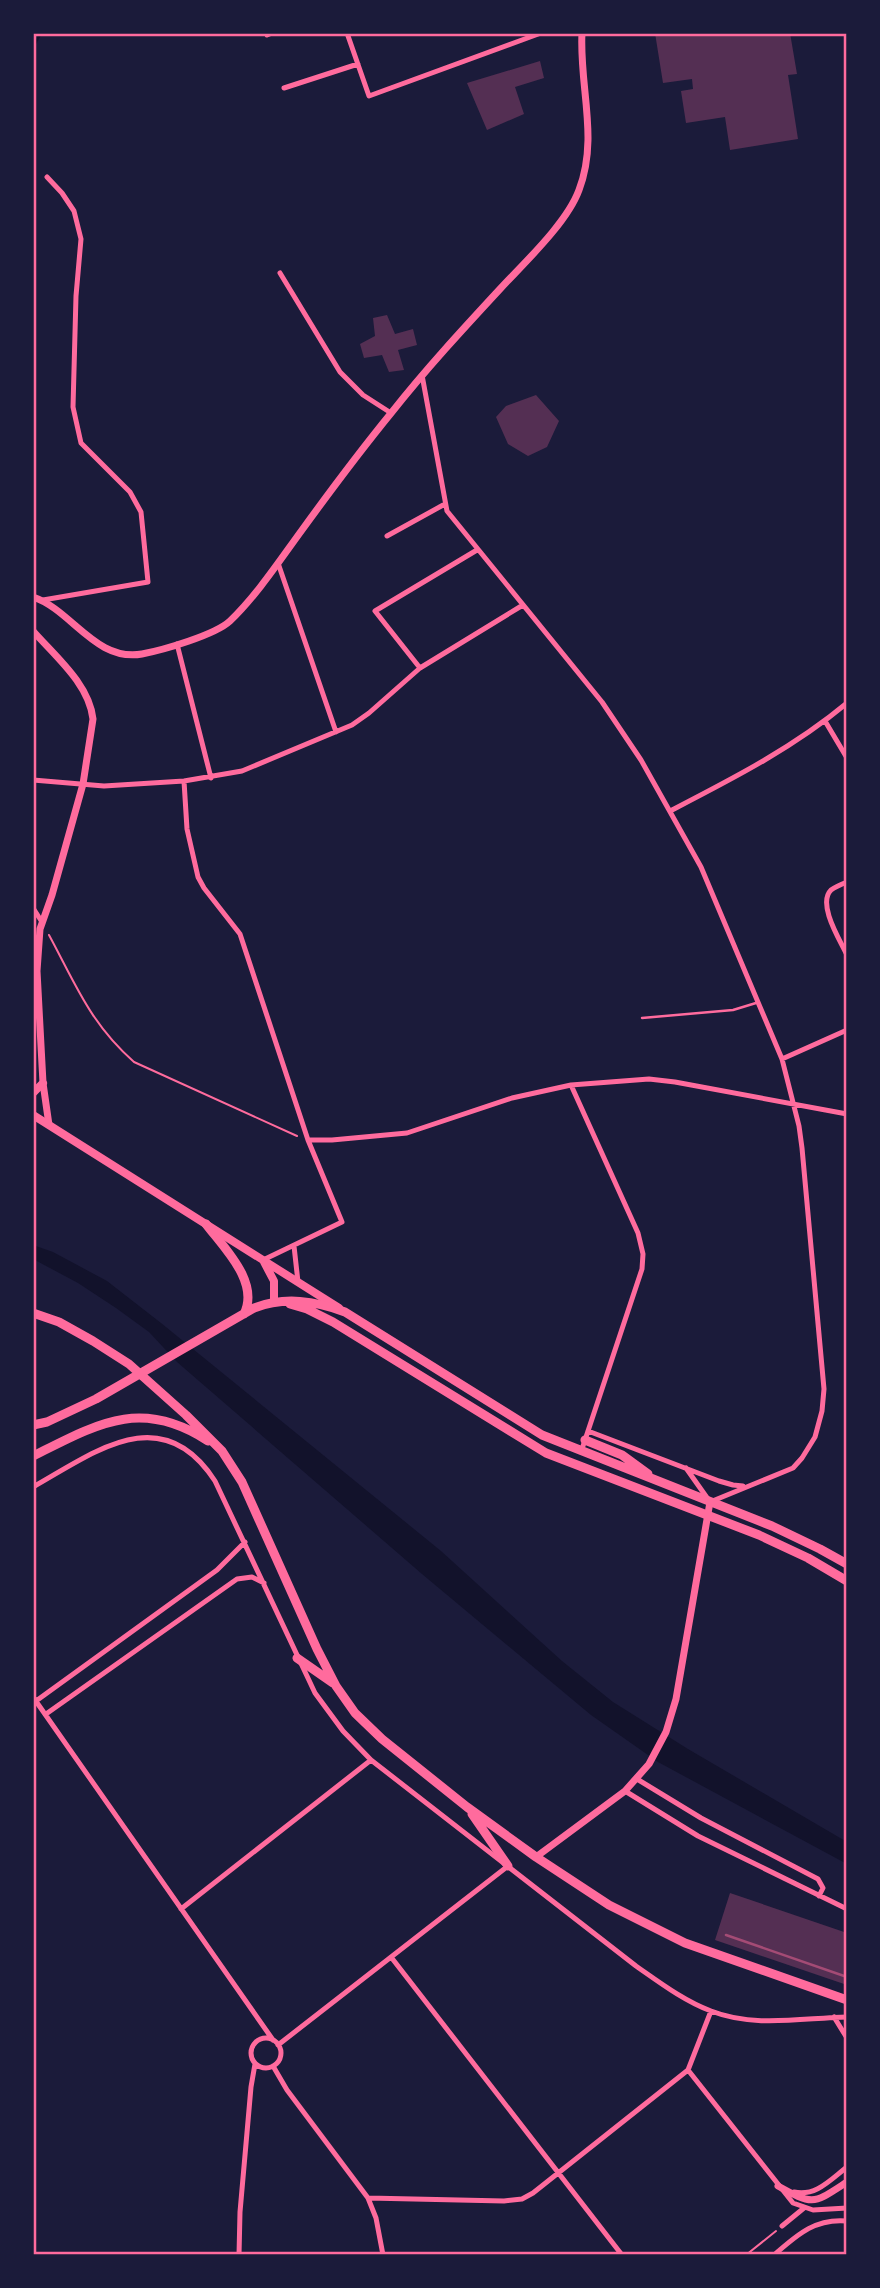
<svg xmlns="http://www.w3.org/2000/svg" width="880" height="2288" viewBox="0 0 880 2288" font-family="Poppins,sans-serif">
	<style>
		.water { fill: #12122b }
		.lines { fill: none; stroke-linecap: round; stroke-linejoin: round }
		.stream { stroke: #12122b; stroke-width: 2.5 }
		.building { fill: #542f53 }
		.path { stroke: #ff6b9d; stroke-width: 2 }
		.service { stroke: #ff6b9d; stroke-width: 2.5 }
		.minor { stroke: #ff6b9d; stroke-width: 5 }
		.tertiary { stroke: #ff6b9d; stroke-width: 7 }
		.secondary { stroke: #ff6b9d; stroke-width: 8 }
		.trunk { stroke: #ff6b9d; stroke-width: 9 }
		.rail { stroke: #a44b75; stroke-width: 2.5 }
		.neatline { fill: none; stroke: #ff6b9d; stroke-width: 2.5 }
	</style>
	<rect width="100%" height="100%" fill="#1b1b3a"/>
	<!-- water -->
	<path class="water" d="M33,1245L53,1252L107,1281L161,1323L441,1551L562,1661L613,1702L688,1749L847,1842V1864L658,1762L591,1715L422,1574L177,1362L149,1332L116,1308L78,1283L33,1259Z"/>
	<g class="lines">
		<!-- stream -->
		<path class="stream" d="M33,47L41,33"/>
	</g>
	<!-- building -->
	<path class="building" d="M655,33H790L797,74L788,75L798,139L730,150L725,117L686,123L681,91L693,89L692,79L663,83Z
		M540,61L544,78L515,87L524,114L487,130L467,83Z
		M387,315L395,334L413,329L417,345L398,350L404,370L389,372L382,355L364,358L360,344L375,336L373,318Z
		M536,395L559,421L547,447L528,456L508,444L496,417L506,406Z
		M730,1893L847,1933V1985L715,1940Z"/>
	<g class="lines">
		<!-- path -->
		<path class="path" d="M49,935C76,985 90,1023 134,1062L297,1136
			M746,2255L776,2231"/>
		<!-- service -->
		<path class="service" d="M642,1018L733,1010L756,1003"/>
		<!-- minor -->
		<path class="minor" d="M347,33L369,96L541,33
			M267,35L272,33
			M284,88L358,64
			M280,273L340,372L363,395L391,413
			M422,375L447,511L602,702L641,760L701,867L782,1059L799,1126L802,1148L824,1389L822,1411L815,1437L802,1458L793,1468L710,1502L686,1468
			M387,536L445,504
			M278,563L336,732
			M43,600L148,582L141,512L130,492L81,443L73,407L76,296L81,239L74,211L62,193L47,177
			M177,644L211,778
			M420,668L375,611L477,550
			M825,721L847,758
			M33,780L104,786L184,781L242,771L352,725L369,713L420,668L523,605
			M184,781L187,829L198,877L204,888L240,934L308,1140L342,1222L263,1260
			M670,811C732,779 793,748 847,703
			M847,882C842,884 835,887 831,890C817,904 840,940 847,955
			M33,908L42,922
			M782,1059L847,1030
			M571,1085L638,1233L643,1254L642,1269L581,1452
			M308,1140H332L407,1133L512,1098L571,1085L649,1079L675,1082L847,1114
			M294,1246L298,1282
			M588,1431L719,1481L733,1485L743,1486
			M33,1487C95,1452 162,1399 215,1481L315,1693L343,1731L371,1760L636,1966C659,1982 684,2001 711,2011C754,2028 802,2018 847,2017
			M33,1697L273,2040
			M36,1701L217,1570L245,1542
			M46,1714L237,1579L252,1577L264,1583
			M637,1779L701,1818L818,1879L823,1888L819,1896
			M625,1791L698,1836L847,1909
			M181,1909L371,1760
			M391,1957L622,2255
			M834,2017L847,2038
			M251 2053a15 15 0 1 1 30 0a15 15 0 1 1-30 0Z
			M278,2045L508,1866
			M273,2066L287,2090L368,2198L376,2218L383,2255
			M688,2070L793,2203L813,2210L847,2208
			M794,2192C816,2197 831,2179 847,2167
			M368,2198L504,2201L522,2199L533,2193L688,2070L711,2011
			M782,2226L804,2208
			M239,2255L240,2212L251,2087L255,2064
			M774,2255C797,2235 815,2218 847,2221"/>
		<!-- tertiary -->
		<path class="tertiary" d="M33,597C72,610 95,662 142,654C163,650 215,635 230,621C257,595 280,560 302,530C331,490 361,450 392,412C426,369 463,329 500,289C524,263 567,223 579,190C599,138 579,86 582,33
			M33,631C56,657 89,684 93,719L83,784L52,895L40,929L37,971L43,1083L49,1125
			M536,1857L625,1791L649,1764L666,1732L676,1699L710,1502
			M778,2186C814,2206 813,2204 847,2182"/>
		<!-- secondary -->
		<path class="secondary" d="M33,1093L43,1083
			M33,1115L339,1308
			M264,1262L274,1281V1302"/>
		<!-- trunk -->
		<path class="trunk" d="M206,1224C224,1248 260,1282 244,1314
			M290,1304L307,1309L333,1322L546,1453L759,1535L808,1558L847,1581
			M33,1313L59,1322L93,1341L129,1364L186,1415L222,1451L242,1482L317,1649L336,1686L355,1713L382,1739L467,1807L536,1857L609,1905L685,1943L847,2000
			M33,1425L47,1422L96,1399L254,1308C285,1296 315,1301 345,1312L542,1435L772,1526L820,1549L847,1564
			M585,1440L622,1455L648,1474
			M33,1456C97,1424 141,1397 208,1441
			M297,1658L333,1683
			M472,1814L508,1866"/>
		<!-- rail -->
		<path class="rail" d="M726,1935L847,1977"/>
	</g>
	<!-- border -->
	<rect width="880" height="2288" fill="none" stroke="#1b1b3a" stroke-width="70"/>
	<rect x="35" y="35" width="810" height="2218" class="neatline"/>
</svg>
